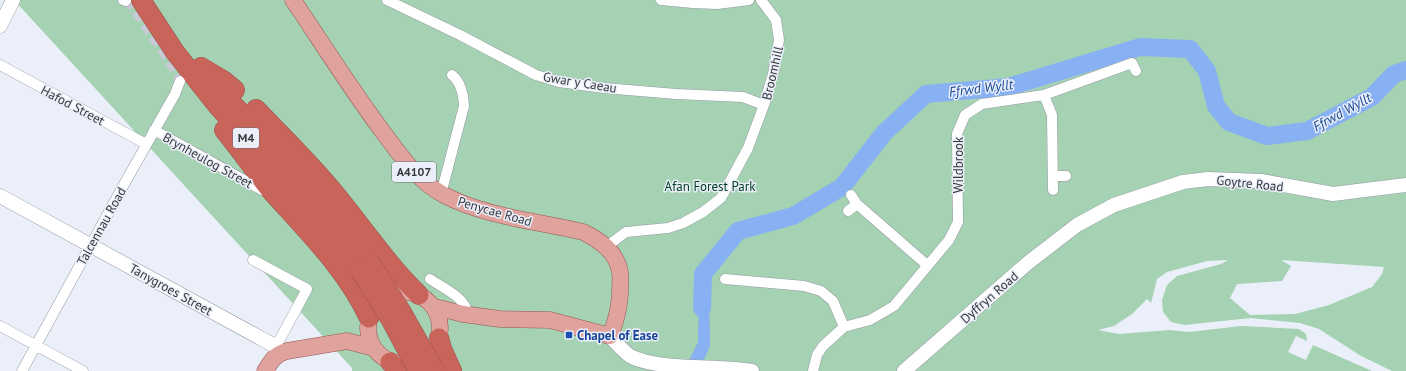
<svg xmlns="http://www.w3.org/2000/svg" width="1406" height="371" viewBox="0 0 1406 371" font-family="'PT Sans',sans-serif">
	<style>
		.green { fill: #a4d2b2; fill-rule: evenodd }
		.water { fill: #88b1f3 }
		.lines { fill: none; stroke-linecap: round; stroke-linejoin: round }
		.river { stroke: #88b1f3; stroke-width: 18 }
		.street-tunnel { stroke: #c7cad4; stroke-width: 10; stroke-dasharray: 10 5; stroke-linecap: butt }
		.street-casing { stroke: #969aa4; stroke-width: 11 }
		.secondary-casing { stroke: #969aa4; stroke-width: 15 }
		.primary-casing { stroke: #965550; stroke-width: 17 }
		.highway-casing { stroke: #965550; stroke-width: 20 }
		.street { stroke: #fff; stroke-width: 10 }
		.secondary { stroke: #fff; stroke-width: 14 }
		.primary { stroke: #dfa29d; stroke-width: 16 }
		.highway { stroke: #c9645b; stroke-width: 19 }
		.highway-bridge-casing { stroke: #965550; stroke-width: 20; stroke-linecap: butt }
		.highway-bridge { stroke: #c9645b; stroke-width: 19 }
		.transit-dot { fill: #1a4fb4; stroke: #ebeffa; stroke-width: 1.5 }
		.labels { text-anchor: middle; stroke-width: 3; stroke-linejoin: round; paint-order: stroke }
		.shield { fill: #ebeffa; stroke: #6d6f75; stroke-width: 1 }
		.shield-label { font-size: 12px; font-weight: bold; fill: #37383c }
		.street-label { font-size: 13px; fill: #37383c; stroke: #ebeffa }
		.park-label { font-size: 13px; fill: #004021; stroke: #ebeffa }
		.transit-label { font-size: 13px; font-weight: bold; fill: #164399; stroke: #ebeffa; text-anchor: start }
		.water-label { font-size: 14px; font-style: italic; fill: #184894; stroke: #ebeffa }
	</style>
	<rect width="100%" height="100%" fill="#ebeffa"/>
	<!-- green -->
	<path class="green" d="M14,0H1406V371H1392L1361,356L1319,329L1300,323L1251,318L1184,325L1171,322L1163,312L1162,300L1167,285L1177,276L1221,264L1228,260L1207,261L1167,272L1157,279L1151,303L1147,299L1132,314L1114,326L1098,330L1119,334L1170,330L1189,332L1241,326L1299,329L1306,334L1307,341L1296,336L1288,352L1306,360L1313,345L1372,371H352V368ZM1281,260L1384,267L1382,274L1372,287L1329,305L1295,314L1250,315L1230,298L1237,284L1282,281L1291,266Z"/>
	<!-- water -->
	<path class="water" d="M699,284H709L710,346L699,371H684L698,342Z"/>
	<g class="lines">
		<!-- river -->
		<path class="river" d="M702,308L703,274L738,231L793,216L842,187L884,133L926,94L1008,87L1140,47L1190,49L1207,71L1216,106L1229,122L1267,136L1307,131L1372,97L1394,74L1406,70"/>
		<!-- street-tunnel -->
		<path class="street-tunnel" d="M126,1L132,5L178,74L180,81"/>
		<!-- street casing -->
		<g class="street-casing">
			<path id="street" d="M123,0L126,1
				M387,0L460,35L536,75L559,82L604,88L676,94L743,97L764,105
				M661,0L693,3L717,4L749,0
				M0,65L146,144
				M1044,95L1052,115L1053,190
				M154,130L262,190
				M1053,176H1066
				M441,194L464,106C464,95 460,81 452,75
				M851,195L857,204L927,265
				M848,211L857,204
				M606,247L626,232L668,228L683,223L703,212L721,198L748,148L764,105L773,74L779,40L776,20L761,0
				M253,260L307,289L280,339L275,346
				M430,279C443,288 465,297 468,314
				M725,279L804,286L821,291L833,301L844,327
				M0,326L83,371
				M22,371L122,188L175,94L180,81
				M813,371L817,355L823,346L844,327L870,320L894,306L949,240L958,222L957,134L965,115L982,104L1044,95L1132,63L1136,71"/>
		</g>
		<!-- secondary casing -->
		<g class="secondary-casing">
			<path id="secondary" d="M0,26L13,0
				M0,196L275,346L280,353
				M610,336C616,343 622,350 630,356C659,371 717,365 752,371
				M904,371L1029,262L1077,225L1114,205L1183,182L1208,179L1261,181L1333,194L1406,185"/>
		</g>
		<!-- primary casing -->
		<g class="primary-casing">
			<path id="primary" d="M293,0C322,43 349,86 380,128C398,152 416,180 444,195C486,217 537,221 583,232C600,240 617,253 620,272C621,279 620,287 620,294C619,310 616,322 610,336L550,320L500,319L463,314L435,307
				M368 328a36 36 0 1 1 72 0a36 36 0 1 1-72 0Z
				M265,371C271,361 275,354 287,351L347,341L374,348"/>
		</g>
		<!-- highway casing -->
		<g class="highway-casing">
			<path id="highway" d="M141,0L175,52L216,104L330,232L359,269
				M201,67L223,80L235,90
				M218,88L307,184L340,223L370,262
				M256,109C284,138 312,165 337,196C364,229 388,265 419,295
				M224,130C241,151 256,173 273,193C308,232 346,269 369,318
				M439,338L442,349L452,371
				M390,362L400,371"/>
		</g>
		<!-- street -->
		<use href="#street" class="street"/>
		<!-- secondary -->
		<use href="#secondary" class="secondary"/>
		<!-- primary -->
		<use href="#primary" class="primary"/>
		<!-- highway -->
		<use href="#highway" class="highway"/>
		<!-- highway-bridge casing -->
		<g class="highway-bridge-casing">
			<path id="highway-bridge" d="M370,262L401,311L435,371
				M359,269L391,320L418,371"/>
		</g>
		<!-- highway-bridge -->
		<use href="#highway-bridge" class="highway-bridge"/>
	</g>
	<!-- markers -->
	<rect class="transit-dot" x="565" y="331" width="8" height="8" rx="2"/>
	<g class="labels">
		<!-- shield labels -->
		<g class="shield">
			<rect x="233" y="128" width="26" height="20" rx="3"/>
			<rect x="392" y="162" width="44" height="20" rx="3"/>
		</g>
		<g class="shield-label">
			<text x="246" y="142">M4</text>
			<text x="414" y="176">A4107</text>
		</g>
		<!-- street labels -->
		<g class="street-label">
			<text transform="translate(772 73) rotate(-77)" y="5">Broomhill</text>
			<text transform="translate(580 82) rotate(9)" y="5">Gwar y Caeau</text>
			<text transform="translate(73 105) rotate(28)" y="5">Hafod Street</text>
			<text transform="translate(208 160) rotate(29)" y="5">Brynheulog Street</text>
			<text transform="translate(958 165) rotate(-90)" y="5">Wildbrook</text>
			<text transform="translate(1250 183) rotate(6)" y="5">Goytre Road</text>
			<text transform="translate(495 211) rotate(16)" y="5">Penycae Road</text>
			<text transform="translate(101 226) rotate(-61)" y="5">Talcennau Road</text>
			<text transform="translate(171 289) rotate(29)" y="5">Tanygroes Street</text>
			<text transform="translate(989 297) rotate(-41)" y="5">Dyffryn Road</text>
		</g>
		<!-- park labels -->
		<g class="park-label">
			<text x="710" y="191">Afan Forest Park</text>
		</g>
		<!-- transit labels -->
		<g class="transit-label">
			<text x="577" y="340">Chapel of Ease</text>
		</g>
		<!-- water labels -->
		<g class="water-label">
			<text transform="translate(981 88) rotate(-7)" y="5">Ffrwd Wyllt</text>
			<text transform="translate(1342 112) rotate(-29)" y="5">Ffrwd Wyllt</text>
		</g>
	</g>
</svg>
